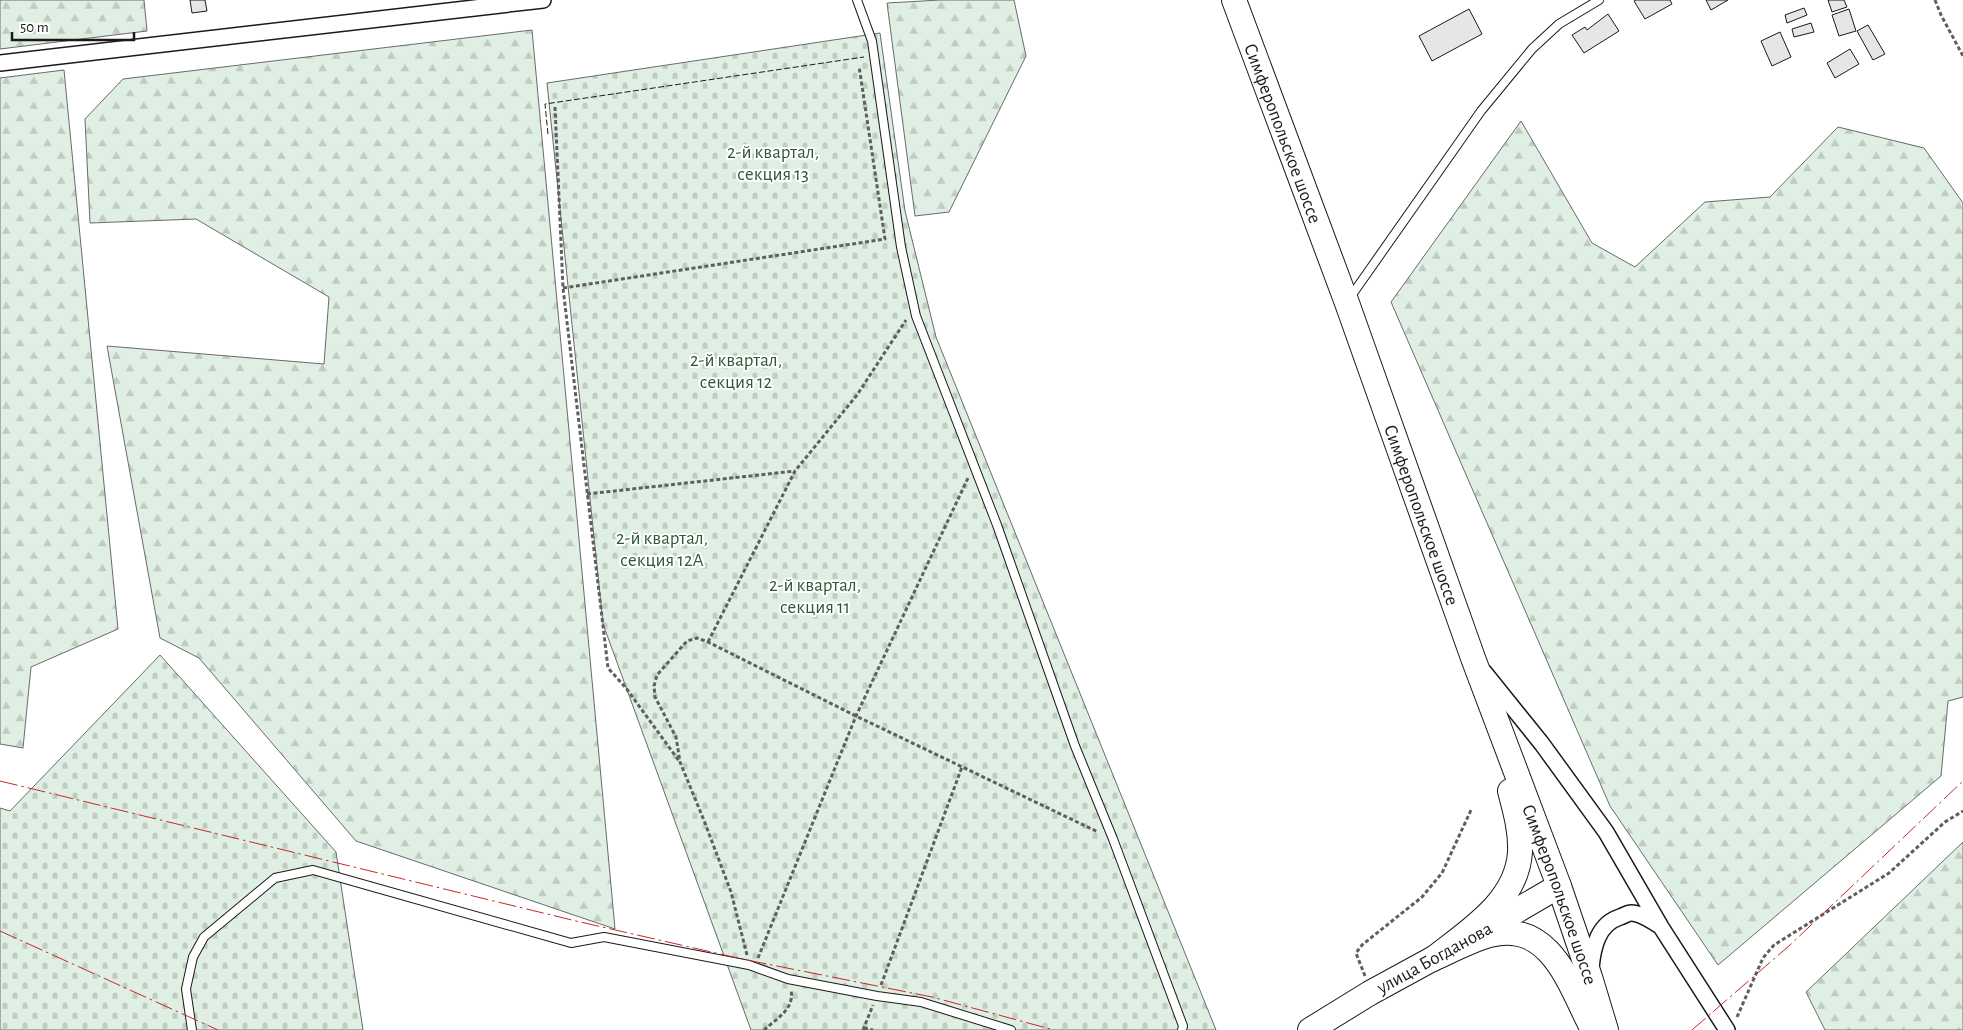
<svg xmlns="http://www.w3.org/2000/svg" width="1963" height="1030" viewBox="0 0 1963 1030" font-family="'Alegreya Sans',sans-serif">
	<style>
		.forest { fill: url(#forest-firs); stroke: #6a6a6a }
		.cemetery { fill: url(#cemetery-stones); stroke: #6a6a6a }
		.building { fill: #e6e6e6; stroke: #1a1a1a }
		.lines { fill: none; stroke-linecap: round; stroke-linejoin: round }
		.service-casing { stroke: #1a1a1a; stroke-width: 10 }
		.minor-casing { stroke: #1a1a1a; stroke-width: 18 }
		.primary-casing { stroke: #1a1a1a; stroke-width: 26 }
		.path { stroke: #5f5f5f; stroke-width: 3; stroke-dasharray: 4 2.5; stroke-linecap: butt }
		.service { stroke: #fff; stroke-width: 8 }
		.minor { stroke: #fff; stroke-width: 15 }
		.primary { stroke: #fff; stroke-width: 24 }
		.fence { stroke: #1a1a1a; stroke-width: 1; stroke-dasharray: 6 2.5; stroke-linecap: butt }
		.power { stroke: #c62828; stroke-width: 1; stroke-dasharray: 18 4 2.5 4; stroke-linecap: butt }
		.labels { text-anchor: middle; stroke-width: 4; stroke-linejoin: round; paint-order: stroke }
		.street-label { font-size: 19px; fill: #1a1a1a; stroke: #fff }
		.park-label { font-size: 19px; fill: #2b5a34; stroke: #fff }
	</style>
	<defs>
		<pattern id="forest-firs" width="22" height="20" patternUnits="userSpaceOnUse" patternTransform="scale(1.25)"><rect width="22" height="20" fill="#e0efe3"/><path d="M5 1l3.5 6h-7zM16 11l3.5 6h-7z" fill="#c0ccc2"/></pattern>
		<pattern id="cemetery-stones" width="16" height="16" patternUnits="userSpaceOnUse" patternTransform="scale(1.25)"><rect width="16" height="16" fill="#e0efe3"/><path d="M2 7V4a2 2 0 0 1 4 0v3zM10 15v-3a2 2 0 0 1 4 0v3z" fill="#c0ccc2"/></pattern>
	</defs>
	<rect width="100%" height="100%" fill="#fff"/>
	<!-- forest -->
	<path class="forest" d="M0,0H144L147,31L0,49Z
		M940,0H1014L1026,56L949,212L915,216L887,3Z
		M532,30L615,929L356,841L199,658L160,638L107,346L324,364L329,297L196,219L90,223L85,119L123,79Z
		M64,70L118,629L31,667L23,748L0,744V78Z
		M1521,121L1592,243L1635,267L1705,202L1770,197L1838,127L1924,148L1963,203V697L1948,701L1941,776L1718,965L1610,806L1391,302Z
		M1963,842V1030H1825L1806,992Z"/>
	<!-- cemetery -->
	<path class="cemetery" d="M880,33L905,211L936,337L1216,1030H751L603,624L547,83Z
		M160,655L336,852L363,1030H0V808L10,811Z"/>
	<!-- building -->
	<path class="building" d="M190,0H205L207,11L192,13Z
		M1636,0H1670L1672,4L1645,19L1634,1Z
		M1706,0H1728L1711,10Z
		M1828,0H1844L1847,7L1832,12Z
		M1804,8L1807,15L1787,23L1785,15Z
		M1469,9L1482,34L1432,61L1419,36Z
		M1849,9L1856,31L1839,36L1832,15Z
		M1608,14L1619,31L1584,53L1572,35L1585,27L1587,30Z
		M1811,23L1814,32L1794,37L1792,29Z
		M1868,25L1885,54L1873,60L1857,31Z
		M1780,32L1791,57L1772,66L1761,41Z
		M1850,49L1859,64L1835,78L1827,63Z"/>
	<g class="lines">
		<!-- service casing -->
		<g class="service-casing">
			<path id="service" d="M857,0L872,41L901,247L916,316L997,525L1075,746L1113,839L1183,1026L1182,1030
				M1349,299L1481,111L1532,49L1559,24L1599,0
				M192,1030L186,989L193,957L204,937L275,878L313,870L571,943L604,937L749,965L788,979L877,996L921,1002L1011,1030"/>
		</g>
		<!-- minor casing -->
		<g class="minor-casing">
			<path id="minor" d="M0,63L543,0
				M1484,672L1542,744L1606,832L1661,927L1727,1030
				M1591,968C1593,947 1598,924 1620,917C1623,916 1628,913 1631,913C1642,913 1651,921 1660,926"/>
		</g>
		<!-- primary casing -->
		<g class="primary-casing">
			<g id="primary">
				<path id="s1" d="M1234,0L1347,303L1473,658L1559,886L1590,977L1606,1030"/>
				<path d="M1510,791C1515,810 1521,831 1520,852C1517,902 1468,931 1433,959C1451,951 1471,940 1490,935C1552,919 1571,989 1593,1030"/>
				<path d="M1487,928L1559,886"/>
				<path d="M1310,1030L1370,993L1447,951"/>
			</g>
		</g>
		<!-- path -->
		<path class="path" d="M1935,0L1941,15L1963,56
			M555,107L563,288L608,668L626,688L679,761
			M563,288L885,239L859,66
			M587,494L795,471
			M708,642L795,471L857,395L906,320
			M747,955L731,892L705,823L680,762L676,737L655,697L654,686L657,675L687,641L697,638L708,642L856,716L1098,832
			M758,958L856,716L968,478
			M1365,976L1356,953L1362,945L1422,897L1442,873L1471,810
			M881,985L962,767
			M1737,1017L1763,958L1774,945L1889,873L1945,822L1963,811
			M864,1028L873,1030
			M764,1030C776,1019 795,1009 791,990
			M863,1030L873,1005"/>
		<!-- service -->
		<use href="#service" class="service"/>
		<!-- minor -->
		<use href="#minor" class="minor"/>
		<!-- primary -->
		<use href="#primary" class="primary"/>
		<!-- fence -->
		<path class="fence" d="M548,134L545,104L864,57"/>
		<!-- power -->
		<path class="power" d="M0,781L576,921L742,959L932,997L1054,1030
			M0,931L218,1030
			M1692,1030L1790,945L1963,781"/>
	</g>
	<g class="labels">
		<!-- street labels -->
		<g class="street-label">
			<text dy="7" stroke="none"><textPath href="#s1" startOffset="142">Симферопольское шоссе</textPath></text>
			<text dy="7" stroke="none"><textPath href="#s1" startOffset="548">Симферопольское шоссе</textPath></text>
			<text dy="7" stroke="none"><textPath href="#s1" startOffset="952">Симферопольское шоссе</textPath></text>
			<text transform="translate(1434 957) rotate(-29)" y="7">улица Богданова</text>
		</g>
		<!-- park labels -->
		<g class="park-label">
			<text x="773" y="158">2-й квартал,<tspan x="773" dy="22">секция 13</tspan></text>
			<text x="736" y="366">2-й квартал,<tspan x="736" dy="22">секция 12</tspan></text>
			<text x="662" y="544">2-й квартал,<tspan x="662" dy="22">секция 12А</tspan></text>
			<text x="815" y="591">2-й квартал,<tspan x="815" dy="22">секция 11</tspan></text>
		</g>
	</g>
	<!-- scale -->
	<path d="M12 32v8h122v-8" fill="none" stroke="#1a1a1a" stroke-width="2.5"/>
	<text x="20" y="32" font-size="15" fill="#1a1a1a" stroke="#ffffff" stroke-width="4" paint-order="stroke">50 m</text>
</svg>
